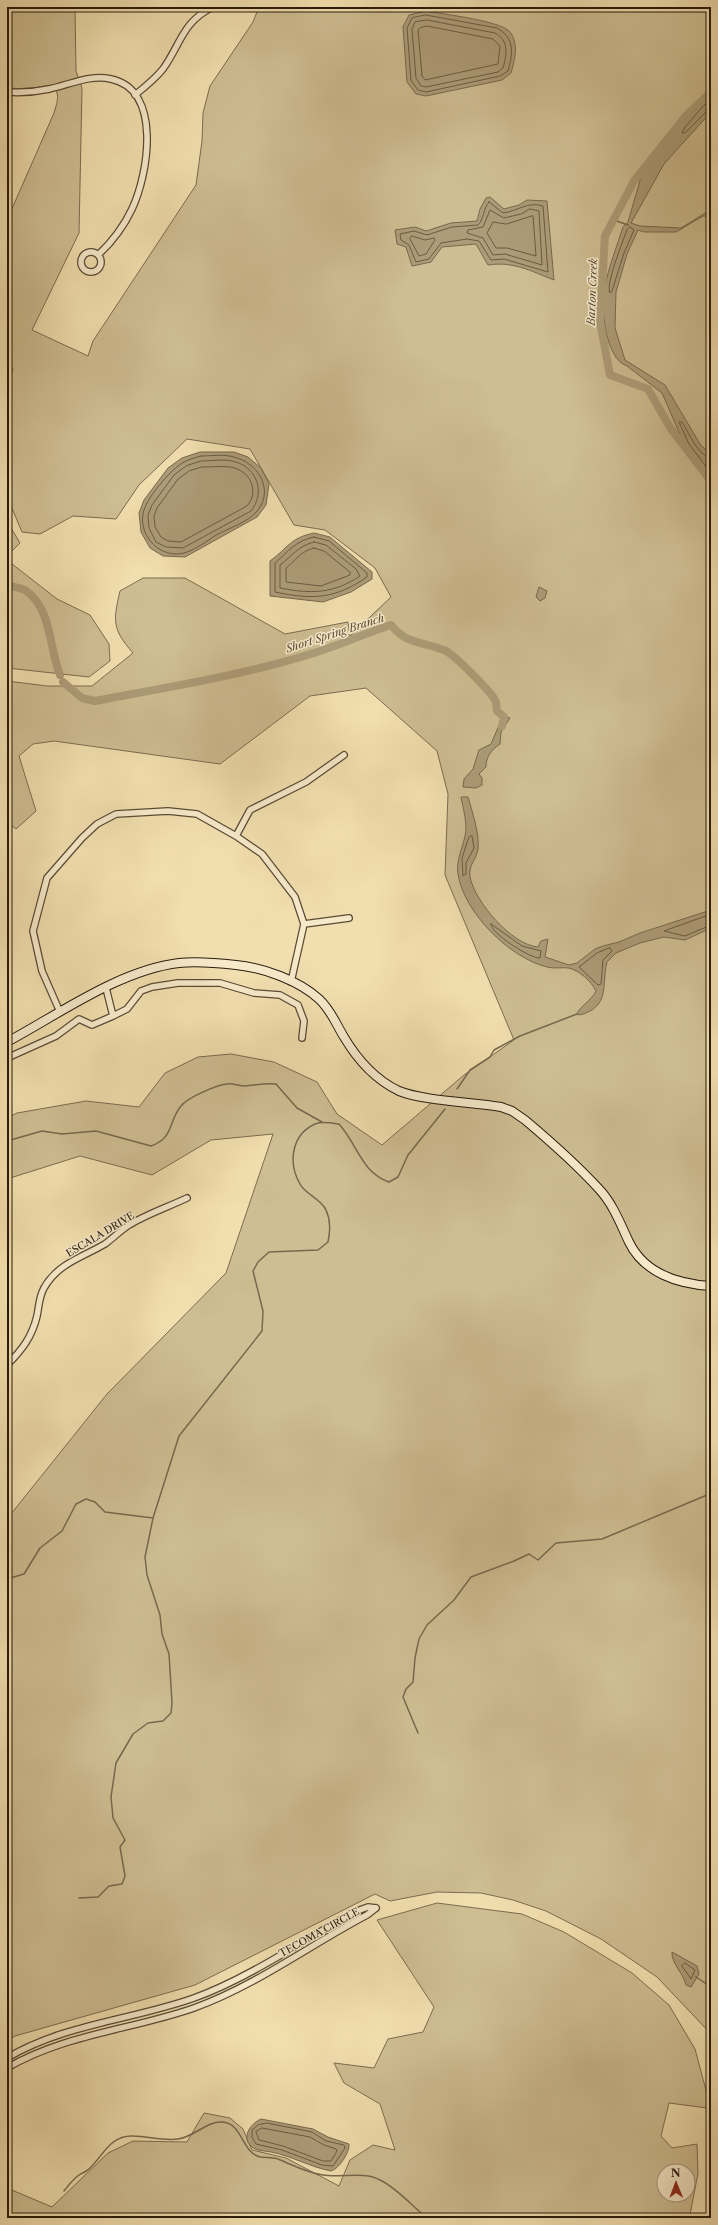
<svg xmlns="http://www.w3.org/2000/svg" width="718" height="2225" viewBox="0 0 718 2225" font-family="'Libre Caslon Text',serif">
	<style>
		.green { fill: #cfbe93; stroke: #7b6c50; fill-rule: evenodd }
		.water { fill: #ad9c78; stroke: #77684d }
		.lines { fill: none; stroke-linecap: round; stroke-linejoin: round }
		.shore { stroke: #6a5b42; stroke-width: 1 }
		.stream { stroke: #77684d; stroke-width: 1.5 }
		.river { stroke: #ad9c78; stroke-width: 8 }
		.street-casing { stroke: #5a4b35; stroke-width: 8 }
		.secondary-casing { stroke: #271a0c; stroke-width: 10 }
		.street { stroke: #f7eacb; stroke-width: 5.5 }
		.secondary { stroke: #f7eacb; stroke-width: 8 }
		.labels { text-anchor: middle; stroke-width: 3; stroke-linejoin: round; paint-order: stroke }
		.street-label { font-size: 10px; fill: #271a0c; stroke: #f7eacb }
		.water-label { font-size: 11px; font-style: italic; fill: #5d4e37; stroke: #f7eacb }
	</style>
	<rect width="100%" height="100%" fill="#f2dfaf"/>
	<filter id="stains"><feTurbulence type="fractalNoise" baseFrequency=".005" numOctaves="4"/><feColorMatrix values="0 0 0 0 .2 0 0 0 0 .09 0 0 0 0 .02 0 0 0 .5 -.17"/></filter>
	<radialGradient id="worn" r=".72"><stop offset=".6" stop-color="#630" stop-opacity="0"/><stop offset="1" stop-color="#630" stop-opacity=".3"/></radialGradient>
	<!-- green -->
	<path class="green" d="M7,7H75L76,71L82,88L79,233L32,330L88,356L93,341L196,185L202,141L203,113L210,86L253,22L259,7H711V2034L657,1977L601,1939L546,1911L513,1900L481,1893L437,1892L390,1901L375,1894L195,1985L15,2036L7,2041V1519L107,1394L226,1273L273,1134L211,1140L152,1175L80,1156L7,1179V1118L17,1113L86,1101L139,1107L165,1073L198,1057L231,1054L274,1062L317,1082L337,1114L382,1145L464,1075L514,1040L445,875L448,794L437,751L366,688L310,696L220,764L54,741L33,744L19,756L36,811L16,829L7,822V681L47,686H92L133,653C112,629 113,621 120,591L143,578H185L285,634L348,622L350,636L391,597L375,568L325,530L294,525L250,449L187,439L139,485L116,519L73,516L40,534L22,532L11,506V479L7,472V391L13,368H7V220L54,113C57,102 61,94 52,85L28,89L7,88Z
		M7,521L20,543L7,556Z
		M7,560L57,599L90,615L109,644L110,661L89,677L7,668Z
		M437,1903L522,1914L564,1932L632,1973L669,2005L695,2049L707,2094V2108L669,2103L661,2136L672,2148L697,2144L698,2173L690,2215L687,2218H7V2188L52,2207L108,2153L133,2141L187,2142L204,2113L230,2118L243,2129L252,2150L286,2158L339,2186L350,2160L373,2145L395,2150L380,2104L344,2083L334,2063L374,2068L388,2039L423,2032L434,2007L377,1920ZM664,2171H688V2195H664Z"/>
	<!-- water -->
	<path class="water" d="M426,11C442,14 502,21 510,32C519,44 515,59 511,73L502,80L426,96L416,94L407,82L403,27L409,15Z
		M711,92V112L664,164L631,223L640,226L681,228L707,212L711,216V220L707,216H703L676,232H644L638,230L627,254L616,292L615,328L625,360L665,385L700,444L711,455V480L685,446L662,393L627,366C605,359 600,306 605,286C609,266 617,246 623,227L628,222L641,177L682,124Z
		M490,197L504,209L519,205L527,200L547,201L554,280C531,271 513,261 488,265L476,244L442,247L431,262L412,266L406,247L397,244L395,230L415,227L426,231L451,223L477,221L480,209L486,198Z
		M200,452H234L248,457L261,468L269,484L266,505L257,517L185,557L163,556L150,548L141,532L139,513L144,500L168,468L182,458Z
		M314,533L330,537L372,572V579L351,592L323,602L270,596V561C289,547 290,538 314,533Z
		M539,587L547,591L545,598L540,601L536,597Z
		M503,716L510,718L501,732L500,744C491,750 486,757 486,767L479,774L482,778V785L476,788L463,787L464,779L473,769L479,750L491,744Z
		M461,797H468C472,811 480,835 478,849C477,859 468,865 470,877C475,902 512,945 538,947L541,941L548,939L545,957L569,965L577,963L595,949L603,946L619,942L640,933L711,910V928L685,940L664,937L640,943L616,953L607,962C601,986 611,1006 580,1015L577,1014C579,1007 592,1000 596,991C591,981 580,971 569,968C562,967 554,969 547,967C510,958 464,913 458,874C456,860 462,850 465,836C468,825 463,808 461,797Z
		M672,1952L697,1966L699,1974L691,1987L686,1985C684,1974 671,1963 672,1952Z
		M261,2119L313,2129L328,2137L349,2144C350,2152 339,2169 331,2171C310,2167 292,2156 271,2152C266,2151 258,2151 253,2148C240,2138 250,2124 261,2119Z"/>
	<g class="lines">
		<!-- shore -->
		<path class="shore" d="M426,15L497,28C515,38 513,53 508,71L500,76L426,92L418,90L411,80L407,28L412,18Z
			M427,20L495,33C509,40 507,54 503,68L498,72L426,87L421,86L416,78L412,29L415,22Z
			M427,26L493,39L500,46L498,64L425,80L422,76L418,30L420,28Z
			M711,97L685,127L682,133H685L707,111L711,110
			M489,202L503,213C518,211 528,201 543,206L548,272L504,259L491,260L479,241L467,239L441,243L429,259L416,262L409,245L401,240L400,234L414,231L427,235L452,227L478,225C484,219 483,209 489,202Z
			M530,209L539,211L542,265L505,254L493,255L483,238L467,233L468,230L483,227L490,210L504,218L521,214Z
			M533,216L536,256L507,248H496L487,233L493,222L506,224Z
			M630,227L634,230L624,253L612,291L610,293C605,285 623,241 627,230Z
			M412,236L425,240L434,238L435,240L426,254L419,256L410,239Z
			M201,456C211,456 224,454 234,457C258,463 274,489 258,510C249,522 229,528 216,535C207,541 195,550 184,553C161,559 139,537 143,514C145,499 171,469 184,462C189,459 195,458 201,456Z
			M711,458C698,456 689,433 682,422H679L689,444L711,473
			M201,461C211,461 223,459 232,461C257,466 266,492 251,511L183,548L166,547L156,542L149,528L148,515L152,505L174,475L186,466Z
			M202,467C211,467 221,466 230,467C250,470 260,491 247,506L181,542L168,541L161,537L155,527L154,516L157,508L178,479L189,471Z
			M314,537L329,541L367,573V577C335,599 313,600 275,592V563C289,551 295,541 314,537Z
			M314,542L326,545L356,569L360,576C333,594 311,594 280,588V565C292,556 298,546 314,542Z
			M314,548L324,551L350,572V575L321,586L286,582V568C296,560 301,551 314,548Z
			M472,836L474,848L466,863V874L463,876L462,858L469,837Z
			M711,914L664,931L685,936L711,925
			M491,924L522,946L541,951L540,958C531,959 490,933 491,924Z
			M610,948L612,951L603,960L601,984L598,985L579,967L597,953Z
			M685,1963L695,1970L691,1979L682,1966Z
			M267,2123L312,2132L326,2141L344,2145L345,2148L333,2166L322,2165L282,2150L256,2144L252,2137V2130L258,2125Z
			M262,2128L310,2137L324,2145L336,2149L337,2151L331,2161H323L283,2146L259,2140L256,2132Z"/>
		<!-- stream -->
		<path class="stream" d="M614,220L628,225
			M7,585L10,586
			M457,1089L470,1070L490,1057L494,1050L520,1036L577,1014
			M7,1141L42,1131L62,1134L96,1131L151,1146C174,1138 168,1122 181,1106C187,1098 216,1085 227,1084C233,1083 239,1086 245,1086C256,1085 265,1083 276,1084L297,1108L322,1122
			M7,1579L24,1574L40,1548L62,1531L76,1504L86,1499L95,1502L105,1512L153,1518L179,1436L262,1331L263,1311L253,1271L258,1262L269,1252L318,1250L328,1242C330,1231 331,1221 326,1210C321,1199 305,1194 300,1184C288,1163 291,1135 315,1124C322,1121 332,1123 339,1124C358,1145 361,1172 389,1182L398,1177L408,1155L445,1109
			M418,1733L403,1697L406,1689L413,1682L415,1658L419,1639L427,1625L454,1600L471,1577L514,1561L529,1554L538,1560L556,1543L602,1539L707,1495L711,1497
			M79,1898L98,1897L109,1886L122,1884L125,1876L120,1847L125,1840L113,1818L111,1797L116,1763L133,1734L148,1723L163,1721L171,1713L172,1703L169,1654L162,1634L160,1615L147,1575L145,1557L153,1518
			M696,1977L711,1987
			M64,2191C69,2185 73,2179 79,2175C82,2173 86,2172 89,2169C103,2156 110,2135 133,2136C147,2136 163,2141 178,2139C194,2137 207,2121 222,2122C243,2123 241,2152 260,2157C266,2158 272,2157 278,2159C293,2165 307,2173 323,2175C341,2178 364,2171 380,2180C397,2188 412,2206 427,2218"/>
		<!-- river -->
		<path class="river" d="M711,92L685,117L634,181L605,236L600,322L610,375L648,389L671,429L711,481
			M7,588L10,586C14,587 21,588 25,590C52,608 49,648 60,675
			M63,682L82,698L95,701C169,687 245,675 317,652C342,644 366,633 391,625C408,646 424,641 446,651C455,656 492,692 496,702C497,704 496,708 497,711L504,717L502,726"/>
		<!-- street casing -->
		<g class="street-casing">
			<path id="street" d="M7,92C21,93 35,92 49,89C69,85 90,74 111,79C163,90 148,175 132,209C124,226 112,242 98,255
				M135,95C145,87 155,79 163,69C181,44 182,22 213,7
				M81 262a10 10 0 1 1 20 0a10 10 0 1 1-20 0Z
				M236,836L250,810L306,782L344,755
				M304,924L349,918
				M106,988L113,1016L127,1009L141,991L152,987L178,983H220L254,993L280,995L298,1005L304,1021L302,1038
				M60,1012L42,971L33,931L47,878L82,838L97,824L116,814L168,811L197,814L236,836L262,854L295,897L304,924L291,982
				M7,1058L56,1036L79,1019L92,1025L113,1016
				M7,1365C22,1350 32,1337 37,1316C39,1306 39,1297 44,1288C58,1263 83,1257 105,1244C113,1238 120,1231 129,1225C147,1214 168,1207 187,1198
				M7,2058C64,2024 132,2020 194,1998C247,1979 304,1940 354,1912L368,1907L376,1908
				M7,2068C65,2034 131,2030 194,2008C255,1986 310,1945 367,1915L376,1908"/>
		</g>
		<!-- secondary casing -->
		<g class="secondary-casing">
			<path id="secondary" d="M7,1042C59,1014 120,970 179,963C198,961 218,963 236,965C264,968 298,980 319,999C331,1010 336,1024 344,1037C357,1059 376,1080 399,1091C424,1101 472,1102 501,1107L512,1111L525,1120C550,1141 576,1164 599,1189C613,1204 620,1223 629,1242C644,1273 678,1284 711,1286"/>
		</g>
		<!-- street -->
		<use href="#street" class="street"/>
		<!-- secondary -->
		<use href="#secondary" class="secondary"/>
	</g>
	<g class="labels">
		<!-- street labels -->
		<g class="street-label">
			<text transform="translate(100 1234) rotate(-31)" y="4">ESCALA DRIVE</text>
			<text transform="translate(319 1932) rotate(-29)" y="4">TECOMA CIRCLE</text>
		</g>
		<!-- water labels -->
		<g class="water-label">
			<text transform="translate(592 292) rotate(-88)" y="4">Barton Creek</text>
			<text transform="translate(335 633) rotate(-18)" y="4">Short Spring Branch</text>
		</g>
	</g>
	<!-- margin -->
	<rect width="718" height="2225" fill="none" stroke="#f2dfaf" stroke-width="24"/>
	<rect x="8" y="8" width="702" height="2209" fill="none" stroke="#271a0c" stroke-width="2"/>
	<rect x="12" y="12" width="694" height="2201" fill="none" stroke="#271a0c"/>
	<!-- north arrow -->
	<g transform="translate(676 2183) rotate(359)"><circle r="19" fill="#f7eacb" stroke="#a4977f"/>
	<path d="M0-3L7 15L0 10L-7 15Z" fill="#8f2418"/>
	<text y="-6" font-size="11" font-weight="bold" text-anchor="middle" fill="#271a0c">N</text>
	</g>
	<rect width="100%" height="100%" filter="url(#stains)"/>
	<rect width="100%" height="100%" fill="url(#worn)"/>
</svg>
